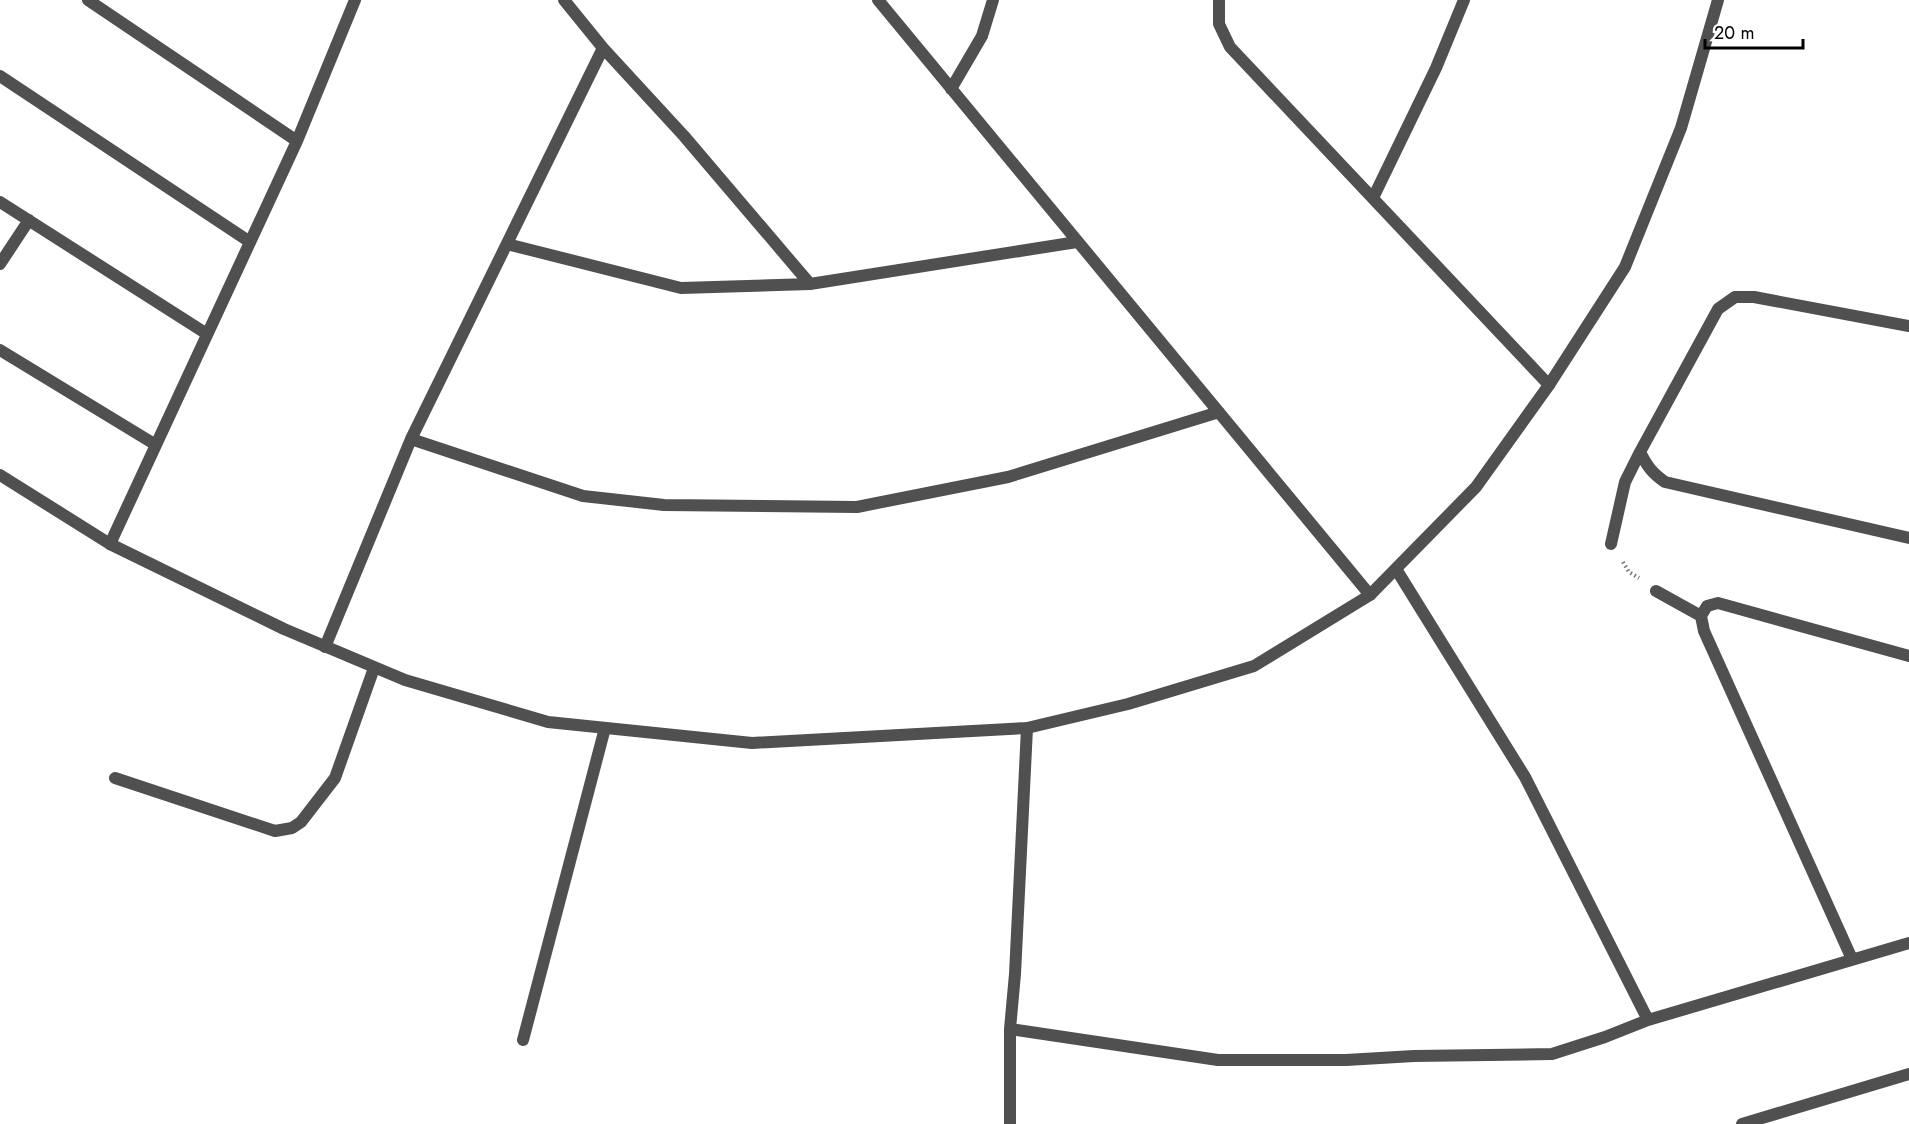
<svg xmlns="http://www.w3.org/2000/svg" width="1909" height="1124" viewBox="0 0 1909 1124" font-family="Jost,sans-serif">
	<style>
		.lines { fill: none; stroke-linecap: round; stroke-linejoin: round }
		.path { stroke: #727272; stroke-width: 4; stroke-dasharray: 1.5 3; stroke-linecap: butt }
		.minor { stroke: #505050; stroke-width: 12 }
		.tertiary { stroke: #505050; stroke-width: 12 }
	</style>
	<rect width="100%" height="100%" fill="#fff"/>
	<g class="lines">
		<!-- path -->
		<path class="path" d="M1623,562L1629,572L1639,578"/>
		<!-- minor -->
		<path class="minor" d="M88,0L297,141L110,544
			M564,0L603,48L684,136L810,284
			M878,0L1370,595
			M1219,0V24L1230,47L1549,385
			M0,76L250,242
			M951,89L982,36L993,0
			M297,141L355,0
			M1373,198L1436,68L1464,0
			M0,202L207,334
			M507,244L681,288L810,284L1077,242
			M0,264L29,220
			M1909,326L1754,297H1735L1718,309L1640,452C1647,466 1652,473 1665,482L1909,538
			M0,350L156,445
			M411,439L583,496L664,505L857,507L1008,477L1219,412
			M1611,544L1625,482L1640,452
			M1396,569L1525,777L1648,1020
			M1656,591L1701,616
			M325,647L411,439L603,48
			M115,778L275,831L292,828L301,822L335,778L374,668
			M1852,959L1704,631L1701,616L1707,606L1718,603L1909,656
			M1010,1029L1218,1060H1346L1414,1056L1552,1054L1605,1037L1648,1020L1909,943
			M523,1040L605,728
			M1010,1124V1029L1015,974L1027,728
			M1742,1124L1909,1074"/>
		<!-- tertiary -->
		<path class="tertiary" d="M0,475L110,544L284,629L405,680L548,722L752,743L1027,728L1128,704L1254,666L1370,595L1476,487L1549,385L1625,267L1681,128L1718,0"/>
	</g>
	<!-- scale -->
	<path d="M1705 39v9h98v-9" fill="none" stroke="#000000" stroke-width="3"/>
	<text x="1714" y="39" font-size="18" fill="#000000" stroke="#ffffff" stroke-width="4.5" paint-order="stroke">20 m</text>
</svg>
